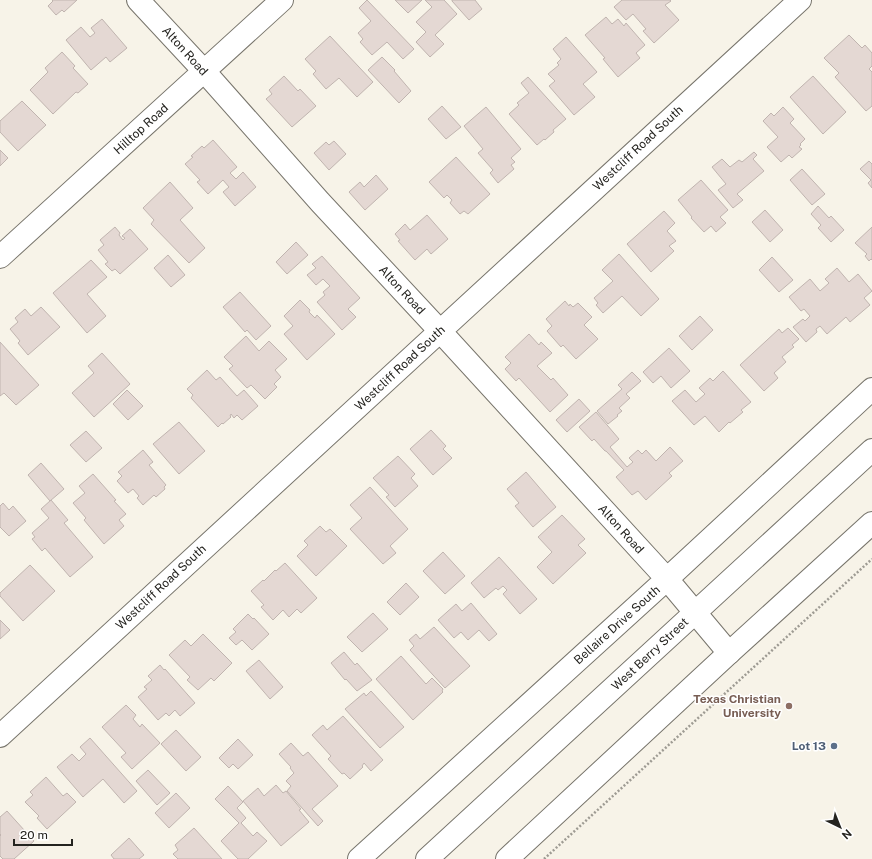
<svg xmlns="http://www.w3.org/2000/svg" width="872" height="859" viewBox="0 0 872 859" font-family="'Public Sans',sans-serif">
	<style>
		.building { fill: #e4d8d3; stroke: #c0b4af }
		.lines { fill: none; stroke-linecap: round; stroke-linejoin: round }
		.street-casing { stroke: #77746b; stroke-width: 24 }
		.secondary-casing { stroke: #77746b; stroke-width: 24 }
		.path { stroke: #9e9b93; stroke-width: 2.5; stroke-dasharray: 2 2; stroke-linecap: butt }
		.street { stroke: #fff; stroke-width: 22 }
		.secondary { stroke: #fff; stroke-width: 22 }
		.education-dot { fill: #8d6e63; stroke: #fff; stroke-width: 1.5 }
		.service-dot { fill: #5c6f8a; stroke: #fff; stroke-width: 1.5 }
		.labels { text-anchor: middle; stroke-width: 3; stroke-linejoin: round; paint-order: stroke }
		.street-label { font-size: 12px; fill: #24231f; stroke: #fff }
		.education-label { font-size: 12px; font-weight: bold; fill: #785e54; stroke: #fff; text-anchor: end }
		.service-label { font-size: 12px; font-weight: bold; fill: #4e5e75; stroke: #fff; text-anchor: end }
	</style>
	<rect width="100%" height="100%" fill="#f7f3e8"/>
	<!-- building -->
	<path class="building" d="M52,0H77L64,12L62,10L56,15L48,6L53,1Z
		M367,0L414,49L403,59L387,42L372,55L360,42L363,39L358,33L371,21L359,8Z
		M395,0H422L408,13Z
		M425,0H444L457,14L435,35L444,44L430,57L416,42L426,32L416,22L432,7Z
		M452,0H475L482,9L469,20L452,1Z
		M622,0H670L671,1L665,5L679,20L654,43L643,31L646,29L633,14L626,20L614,7Z
		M606,17L612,24L618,19L624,26L626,23L645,45L636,53L640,58L618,77L603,59L605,58L585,35Z
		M102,19L127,48L110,62L106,57L91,70L66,40L81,27L90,37L95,33L91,28Z
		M849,35L862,48L865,45L872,53V66L869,69L872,72V106L866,111L835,77L839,73L824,58Z
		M330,36L373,82L357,97L339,78L326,89L313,74L316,71L305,59Z
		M566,37L597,72L583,84L595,97L574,115L549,86L555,81L548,74L559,65L557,63L561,59L553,49Z
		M62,52L75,66L73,68L88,84L78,93L76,92L53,114L30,90L48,72L45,68Z
		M382,57L395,70L394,71L411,91L399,103L368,70Z
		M284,76L298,91L300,89L316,106L292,127L266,99L272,94L269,90Z
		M813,76L846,112L823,134L790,97Z
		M528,77L566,119L553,130L554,132L545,140L544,139L537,145L509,114L519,105L517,103L529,93L521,83Z
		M22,101L46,125L18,151L0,132V121Z
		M442,106L461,127L446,139L428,119Z
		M486,107L521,149L511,158L515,162L511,165L514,169L498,183L490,173L493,170L478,153L483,149L464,126Z
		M783,107L794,119L790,123L805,139L800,144L801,145L799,147L802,149L792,158L789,155L781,162L767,147L778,137L763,121L771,113L774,116Z
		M213,140L237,167L230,173L236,179L243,172L256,187L235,206L223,192L229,187L223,180L208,194L197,182L200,180L185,164L193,157L191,156L202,146L204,148Z
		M334,141L346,154L329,170L314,153L326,142L329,145Z
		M0,150L8,158L0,166Z
		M754,152L757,155L753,159L764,171L737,194L743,200L733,208L718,190L726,184L712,167L722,159L730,167L739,160L742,162Z
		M456,157L490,194L468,214L464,211L460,214L450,203L452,200L447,195L444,198L429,182Z
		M869,161L872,164V188L868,183L871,180L860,169Z
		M802,169L825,194L812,205L790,180Z
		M376,175L388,189L365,210L349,192L360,182L364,187Z
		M701,180L728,210L720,217L726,223L716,232L711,226L704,232L691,218L692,217L678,200Z
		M170,182L193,208L180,220L205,248L189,263L151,224L154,220L143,208Z
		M818,206L829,218L831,216L844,230L831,242L818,228L821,225L811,214Z
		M765,210L783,230L770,242L752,222Z
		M664,211L675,223L667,231L676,241L669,246L674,251L651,272L627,244Z
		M427,215L448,239L431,254L427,249L415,260L398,241L400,240L395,234L405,224L410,230Z
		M115,227L120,233L119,235L123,240L125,238L122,236L130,229L148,249L120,274L115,269L112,271L105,264L108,262L98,250L104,245L100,240Z
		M872,227V260L871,259L869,261L865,256L867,254L855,243Z
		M296,242L308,255L287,274L276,262Z
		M619,254L659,299L641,316L622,296L603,313L596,305L598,303L594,298L613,281L602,270Z
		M168,255L185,275L171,287L154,268Z
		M322,256L360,298L348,309L356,317L342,330L317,302L325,295L323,292L330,286L323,279L316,285L307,275L316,268L312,264Z
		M772,257L793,280L779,292L759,270Z
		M91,260L107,277L87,294L106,316L87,333L53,293Z
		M837,268L849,282L858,274L872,291L864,298L870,305L850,322L846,317L827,334L820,326L816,329L817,332L806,342L793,327L803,319L805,321L810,316L804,309L801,311L789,297L810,279L820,291L829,283L825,279Z
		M240,292L271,326L256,340L247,330L245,332L223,307Z
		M300,300L310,310L309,312L315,318L317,315L335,334L307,360L284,334L293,326L284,316Z
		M565,301L569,306L570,304L573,307L578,303L592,317L584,325L598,339L576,359L563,345L561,347L547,331L552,326L546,319Z
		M41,307L60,327L28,355L18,343L20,341L10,329L18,322L15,318L25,309L31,316Z
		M700,316L713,330L692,350L679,336Z
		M788,328L799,339L792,345L794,347L782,357L786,362L774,373L778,378L764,391L740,365L779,329L782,333Z
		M529,334L539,345L541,342L552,353L537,366L551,380L553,378L568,395L550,412L519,378L516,381L505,369L511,363L505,357Z
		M246,336L259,351L269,341L287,359L275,370L281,377L274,384L277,387L265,399L251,385L247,388L229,369L233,366L224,357Z
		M0,342L39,385L16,405L4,393L0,396Z
		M669,348L690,371L671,388L661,376L653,383L643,372Z
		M102,353L130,384L94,417L72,393L94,373L88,366Z
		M207,370L216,380L220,377L237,396L244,390L258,406L242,420L237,415L234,418L231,414L230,416L231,417L223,424L222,423L218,427L191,398L193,395L187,389Z
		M723,371L751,402L741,410L743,412L730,423L729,422L719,432L705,416L694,425L672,401L685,390L696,402L705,394L699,388L710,378L713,381Z
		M632,372L641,381L626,394L630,398L619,408L622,411L617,415L618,416L608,424L597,411L622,389L618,385Z
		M127,390L143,406L128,420L113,404Z
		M579,399L590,411L567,432L556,420Z
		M596,412L619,439L610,447L627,467L633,462L629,458L638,450L642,454L646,450L656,461L670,447L683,461L669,473L672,476L646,500L638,491L632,495L616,477L624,470L606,451H605L594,439L592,441L579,427Z
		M179,422L205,451L179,474L153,444Z
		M431,430L446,446L443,449L452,458L433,475L410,449Z
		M86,431L102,448L86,462L70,445Z
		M143,450L153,462L149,465L166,485L164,487L165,489L156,497L154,495L143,505L137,498L139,496L133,489L128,493L117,481L122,476L118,472Z
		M398,456L415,474L411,478L418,486L395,507L386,497L389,495L373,478Z
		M41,463L64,489L50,501L28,475Z
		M526,472L556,507L533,527L515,506L519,503L507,489Z
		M93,474L116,500L114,501L126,514L119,520L124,526L104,544L84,520L86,518L73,503L85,493L79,486Z
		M370,487L408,529L390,546L396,553L383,564L350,529L362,518L350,505Z
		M51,500L68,520L64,523L93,557L70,577L45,548L42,551L32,539L35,537L32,533L49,518L41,509Z
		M3,503L9,510L13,506L26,521L9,536L0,527V506Z
		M562,515L585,539L578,545L586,553L553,584L537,567L552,552L538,537Z
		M320,526L326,532L330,529L347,546L316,576L297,556L308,545L304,541Z
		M443,552L465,576L445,594L423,571Z
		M499,557L537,599L520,614L503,594L507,590L503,586L498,590L496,588L484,598L471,583Z
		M285,563L317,598L301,613L297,609L289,617L283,610L273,620L261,607L264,605L251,591L263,580L264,581L275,570L276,571Z
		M30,565L55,591L23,621L0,596V593Z
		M406,583L419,597L400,615L387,602Z
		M471,603L497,634L489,641L479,630L468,640L461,632L454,638L438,620L456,604L462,611Z
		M373,613L388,629L362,652L347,637Z
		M248,614L253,619L254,618L269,634L252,650L242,640L236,645L229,638L236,632L233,629Z
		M0,620L10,630L0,639Z
		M434,627L470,666L445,688L410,650L414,646L409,640L416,634L420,639Z
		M203,634L232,663L214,681L211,678L198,690L187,680L190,677L169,655L185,640L191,646Z
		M344,652L355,665L357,663L372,680L357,691L346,679L345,680L331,663Z
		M401,656L426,684L432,678L443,689L442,691L443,692L413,720L376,679Z
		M259,660L283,687L270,699L246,671Z
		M160,665L164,670L165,669L195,703L180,716L175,710L169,716L166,713L158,720L138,697L147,689L144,687L152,680L148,676Z
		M371,691L404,727L380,748L345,709L364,693L366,696Z
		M126,705L136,715L133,719L140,727L142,724L160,743L132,769L121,757L126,753L102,727Z
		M343,716L383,760L371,771L364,763L362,766L363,767L350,779L344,773L342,774L328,759L331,756L312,735L323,725L327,730Z
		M176,730L201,757L186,771L161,744Z
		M90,738L137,791L124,803L103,779L83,797L57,767L72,754L79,761L86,754L80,747Z
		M238,739L253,755L238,769L233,764L229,768L219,758Z
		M291,743L303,756L308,752L338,786L312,809L323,821L318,826L287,791L291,786L286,781L294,773L290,768L291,767L279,754Z
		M148,770L170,793L157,805L136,781Z
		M46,777L63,796L67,793L76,802L47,829L37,818L39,816L25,802L33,795L30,792Z
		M276,785L283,793L286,791L301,809L299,810L309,822L281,846L243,801L258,788L264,796Z
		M228,786L243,802L237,808L246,818L241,823L253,836L257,832L267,841L248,859H238L221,841L239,823L215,799Z
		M176,793L190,808L169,828L155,813Z
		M7,811L34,841L14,859H3L0,856V836L1,835L0,834V817Z
		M194,828L222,859H178L173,854L178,850L175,845Z
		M129,838L144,855L139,859H114L111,855Z"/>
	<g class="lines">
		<!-- street casing -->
		<g class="street-casing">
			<path id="street" d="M138,0L204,71L320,202L440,331L667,579L729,653
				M0,257L282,0
				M0,736L800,0
				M359,859L667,579L872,389"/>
		</g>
		<!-- secondary casing -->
		<g class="secondary-casing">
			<path id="secondary" d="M427,859L872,450
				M507,859L729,653L872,523"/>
		</g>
		<!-- path -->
		<path class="path" d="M544,859L872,559"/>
		<!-- street -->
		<use href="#street" class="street"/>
		<!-- secondary -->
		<use href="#secondary" class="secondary"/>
	</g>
	<!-- markers -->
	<circle class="education-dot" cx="789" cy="706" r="4"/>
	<circle class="service-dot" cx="834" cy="746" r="4"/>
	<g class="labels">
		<!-- street labels -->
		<g class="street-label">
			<text transform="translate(185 51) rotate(48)" y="4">Alton Road</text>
			<text transform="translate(141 129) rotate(-42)" y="4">Hilltop Road</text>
			<text transform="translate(638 148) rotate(-43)" y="4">Westcliff Road South</text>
			<text transform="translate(402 290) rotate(47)" y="4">Alton Road</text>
			<text transform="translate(400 368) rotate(-43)" y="4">Westcliff Road South</text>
			<text transform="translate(621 529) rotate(48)" y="4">Alton Road</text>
			<text transform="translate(161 587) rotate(-43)" y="4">Westcliff Road South</text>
			<text transform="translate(617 625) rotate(-42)" y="4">Bellaire Drive South</text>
			<text transform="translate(650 654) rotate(-43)" y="4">West Berry Street</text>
		</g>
		<!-- education labels -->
		<g class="education-label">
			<text x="781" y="703">Texas Christian<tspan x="781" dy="14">University</tspan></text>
		</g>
		<!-- service labels -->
		<g class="service-label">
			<text x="826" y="750">Lot 13</text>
		</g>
	</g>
	<!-- north arrow -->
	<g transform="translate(840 827) rotate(137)" stroke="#ffffff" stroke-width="3" paint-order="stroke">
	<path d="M0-3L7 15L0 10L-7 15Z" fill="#24231f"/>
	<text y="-6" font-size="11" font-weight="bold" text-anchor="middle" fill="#24231f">N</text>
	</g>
	<!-- scale -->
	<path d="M14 839v6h58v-6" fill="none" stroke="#24231f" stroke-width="2"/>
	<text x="20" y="839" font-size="12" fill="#24231f" stroke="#ffffff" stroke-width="3" paint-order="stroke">20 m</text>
</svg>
